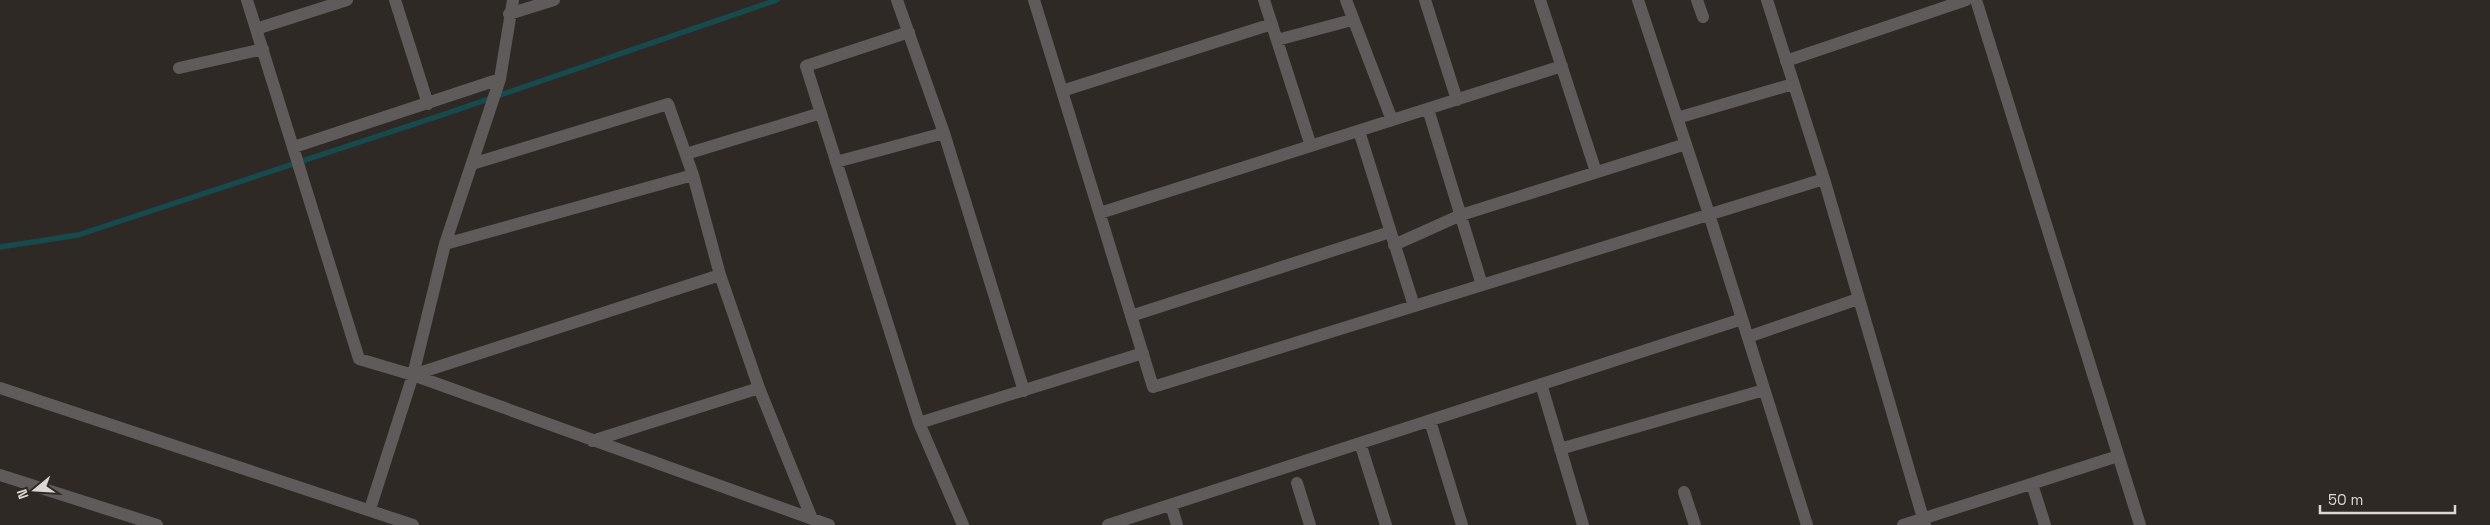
<svg xmlns="http://www.w3.org/2000/svg" width="2490" height="525" viewBox="0 0 2490 525" font-family="'Space Grotesk',sans-serif">
	<style>
		.lines { fill: none; stroke-linecap: round; stroke-linejoin: round }
		.stream { stroke: #164a4d; stroke-width: 5.5 }
		.minor { stroke: #5f5b5b; stroke-width: 12 }
		.tertiary { stroke: #5f5b5b; stroke-width: 12 }
	</style>
	<rect width="100%" height="100%" fill="#2e2924"/>
	<g class="lines">
		<!-- stream -->
		<path class="stream" d="M0,247L78,235L445,114L777,0"/>
		<!-- minor -->
		<path class="minor" d="M247,0L359,359L413,375L829,525
			M395,0L428,104
			M897,0L944,133
			M1034,0L1153,387L1824,179
			M1264,0L1311,146
			M1346,0L1392,120
			M1425,0L1457,100
			M1540,0L1596,172
			M1638,0L1709,214L1807,525
			M1697,0L1703,17
			M1767,0L1824,179L1925,525
			M509,14L554,0
			M256,29L347,0
			M909,32L806,66L919,423L963,525
			M1277,40L1352,20
			M1786,61L1966,0
			M179,68L263,49
			M1062,91L1272,24
			M1428,109L1482,285
			M1677,118L1793,84
			M1359,131L1414,306
			M294,147L500,79
			M686,154L821,113
			M836,162L944,133L1024,391
			M472,164L668,104L693,175L720,275L759,388L812,519
			M1100,213L1562,66
			M445,244L693,175
			M1394,245L1461,215L1686,144
			M1131,316L1390,232
			M1748,337L1858,299
			M413,375L720,275
			M1541,384L1583,525
			M1430,421L1462,525
			M919,423L1143,353
			M592,441L759,388
			M1360,443L1386,525
			M1560,449L1764,390
			M0,475L157,525
			M1297,483L1310,525
			M2032,484L2045,525
			M1684,492L1695,525
			M1171,505L1177,525
			M370,509L413,375L445,244L500,79L513,0
			M1108,525L1742,319
			M1903,525L2118,456"/>
		<!-- tertiary -->
		<path class="tertiary" d="M1976,0L2140,525
			M0,388L413,525"/>
	</g>
	<!-- north arrow -->
	<g transform="translate(35 490) rotate(252)" stroke="#2e2924" stroke-width="4" paint-order="stroke">
	<path d="M0-4L9 19L0 12L-9 19Z" fill="#dad7d4"/>
	<text y="-8" font-size="14" font-weight="bold" text-anchor="middle" fill="#dad7d4">N</text>
	</g>
	<!-- scale -->
	<path d="M2320 505v8h135v-8" fill="none" stroke="#dad7d4" stroke-width="2.5"/>
	<text x="2328" y="505" font-size="15" fill="#dad7d4" stroke="#2e2924" stroke-width="4" paint-order="stroke">50 m</text>
</svg>
